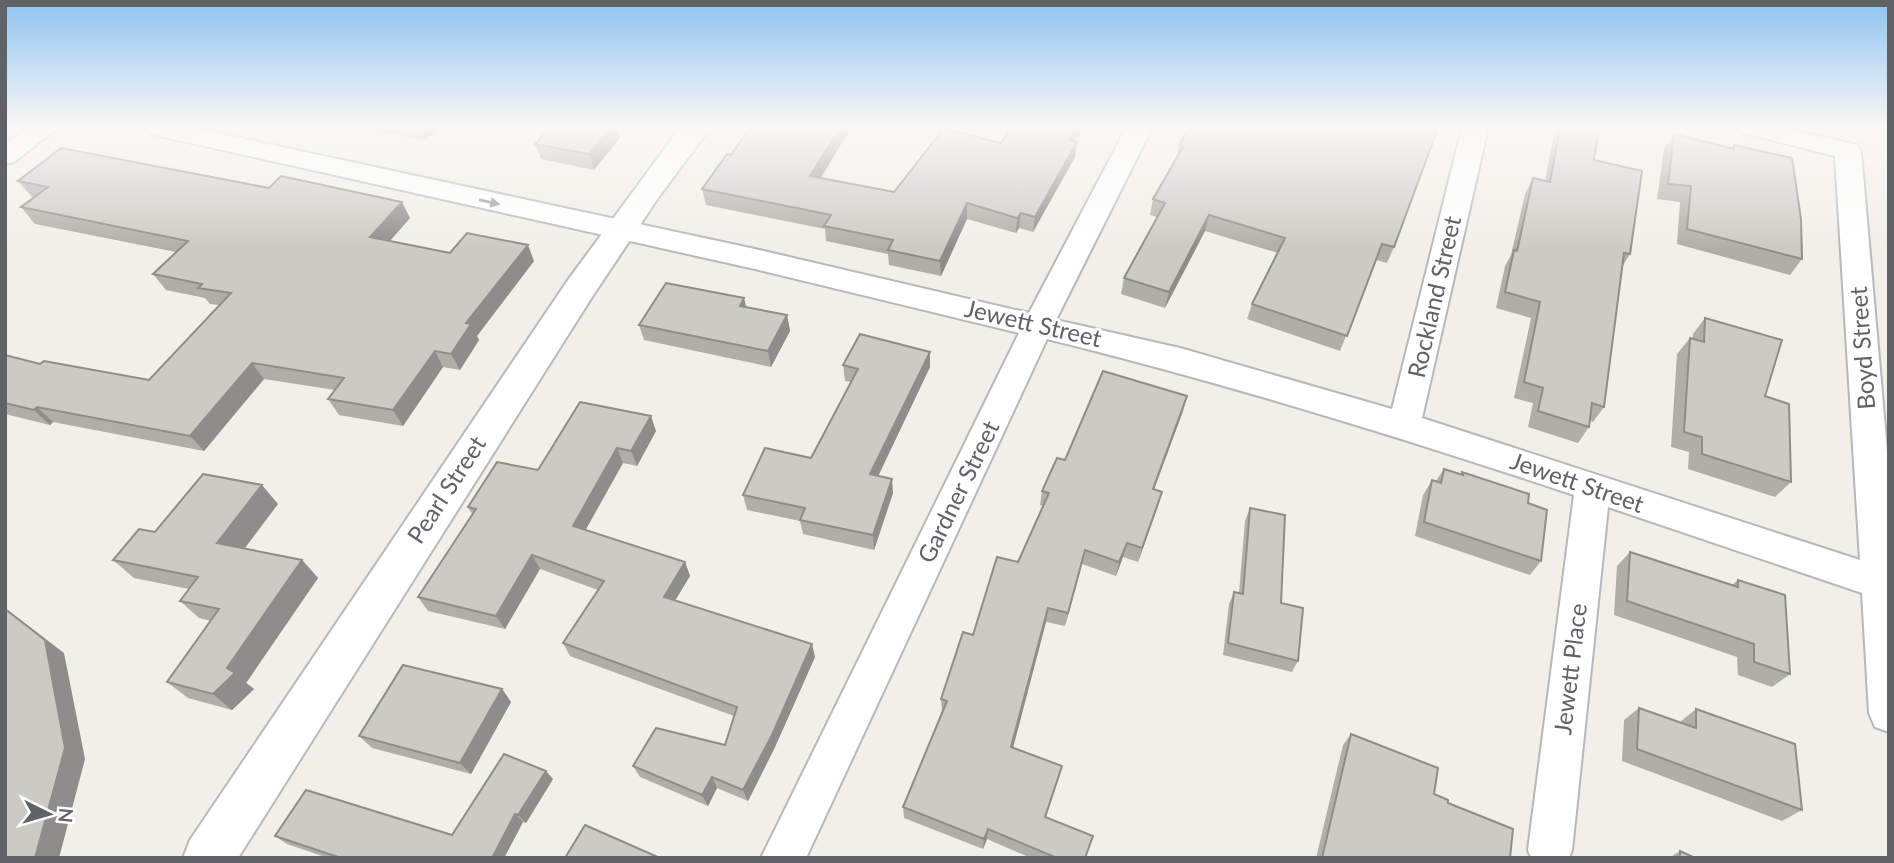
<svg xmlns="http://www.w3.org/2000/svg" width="1894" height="863" viewBox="0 0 1894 863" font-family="Lato,sans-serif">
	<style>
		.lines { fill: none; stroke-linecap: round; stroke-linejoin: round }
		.street-casing { stroke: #b5b8bc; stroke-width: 4 }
		.secondary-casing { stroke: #b6babf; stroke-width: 4 }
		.street { fill: #fff; fill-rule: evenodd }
		.secondary { fill: #fff; fill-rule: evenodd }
		.wall { fill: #afaea9 }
		.shaded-wall { fill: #8f8d8a }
		.building { fill: #cccac5; stroke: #8f8d8a; stroke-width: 2 }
		.oneway { fill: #979a9d }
		.labels { text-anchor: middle; stroke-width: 6; stroke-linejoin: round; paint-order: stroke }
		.street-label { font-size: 24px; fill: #5f6368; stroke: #fff }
	</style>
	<rect width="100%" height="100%" fill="#f1efe8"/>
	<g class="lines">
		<!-- street casing -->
		<g class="street-casing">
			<path id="street" d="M28,128H57L14,162L5,164V144Z
				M147,128H194L755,249L1029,313L1126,128H1152L1056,320L1180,348L1392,409L1462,128H1488L1422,418L1860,560L1835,156L1743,133L1739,128H1783L1857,145L1861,151L1889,474V732L1875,727L1869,713L1862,593L1608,507L1572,850L1569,858H1531L1528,850L1574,495C1400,437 1226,383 1047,339L806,858H761L1019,333L755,269L160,136L151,133Z"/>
		</g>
		<!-- secondary casing -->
		<g class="secondary-casing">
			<path id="secondary" d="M680,128H710L658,198L592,297L238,858H183L190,840L568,280Z"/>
		</g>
		<!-- street -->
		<use href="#street" class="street"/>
		<!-- secondary -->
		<use href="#secondary" class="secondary"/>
	</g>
	<!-- wall -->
	<path class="wall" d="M361,128H438L425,140Z
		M549,128H617L620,138L594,170L541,159L535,144Z
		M750,128H851L821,178L894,192L1001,143L1011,128H1083L1075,141L1077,142L1075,157L1033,232L1019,228L1016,233L967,219L941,276L889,265L888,254L826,241L825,229L706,205L702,189L731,155Z
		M1189,128L1394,247L1387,263L1376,260L1340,351L1247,319L1252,304L1278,253L1205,231L1165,308L1121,294L1124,278L1157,217L1150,215L1153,199L1176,160L1179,145Z
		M1555,128H1599L1594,160L1630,254L1622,267L1604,407L1593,422L1590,421L1589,427L1578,443L1528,427L1533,403L1514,398L1531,318L1496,308L1505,266L1511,255L1525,194L1533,178L1545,181Z
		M1674,134L1731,148L1734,145L1802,259L1790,275L1677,244L1680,202L1657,199L1664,149Z
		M18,181L410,218L390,241L450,253L534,261L477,336L479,340L460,370L443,367L403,426L339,415L328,399L335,390L264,379L204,451L53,422L50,425L5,414V355L40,364L149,380L219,305L210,304L205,298L166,290L153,274L176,252L35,224L21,207L34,197H32Z
		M746,307L787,315L790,331L771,367L644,340L639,325Z
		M1705,318L1765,396L1791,482L1775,497L1688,469L1689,452L1671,447L1677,354L1690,338L1692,339L1693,334Z
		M930,352V367L878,476L893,493L874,550L803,534L800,521L747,510L743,495L811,458L851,382L845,381L843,365Z
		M1183,411L1154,489L1158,506L1138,562L1123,557L1116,576L1082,564L1065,626L1046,622L1013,748L1059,777L1046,817L1085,858H1031L987,839L983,849L904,818L903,807L942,712L941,699L973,635L1018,562L1043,506L1040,505L1042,491L1065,460Z
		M656,431L637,466L623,463L585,530L685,562L690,576L675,601L815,657L775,747L748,801L717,788L708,806L640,777L633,766L725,745L734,716L570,656L563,643L598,590L540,569L505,629L428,611L418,597L472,514L468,507L538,470Z
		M1444,469L1461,475L1462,472L1528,503L1541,561L1530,575L1415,536L1423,495L1432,480L1436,481Z
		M278,504L244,549L302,560L318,578L246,683L254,689L232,710L188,698L167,682L211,621L199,618L180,601L189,589L134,578L113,560L155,532Z
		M1250,508L1298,661L1292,672L1223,655L1229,604L1234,592L1239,593L1245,521Z
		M1630,552L1732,585L1738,580L1790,674L1772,687L1738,675L1737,657L1614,615L1617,566Z
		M502,689L511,702L471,774L372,748L359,736Z
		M1639,708L1680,722L1696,709L1802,810L1782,821L1622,761L1624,720Z
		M1351,734L1434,794L1448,803L1510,858H1316L1343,745Z
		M553,779L526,823L523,822L504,858H328L287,844L275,836L452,835Z
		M1680,851L1695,858H1669Z"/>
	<!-- shaded-wall -->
	<path class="shaded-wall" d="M419,128H438L425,140Z
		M611,128H617L620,138L594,170L589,154Z
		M840,128H851L812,191L810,176Z
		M1076,128H1083L1067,155L1069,140Z
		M1077,142L1075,157L1033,232L1035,217Z
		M402,202L410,218L379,253L370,237Z
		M967,203V219L941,276L940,261Z
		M1021,213L1019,228L1016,233L1017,218Z
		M1209,215L1205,231L1165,308L1169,292Z
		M528,245L534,261L477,336L479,340L460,370L451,354L466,323Z
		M744,298L748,314L740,306Z
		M787,315L790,331L771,367L768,351Z
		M435,351L443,367L403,426L393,410Z
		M930,352V367L872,489L870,474Z
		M252,363L264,379L204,451L190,436Z
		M1187,396L1183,411L1149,503L1153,489Z
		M37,407L53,422L50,425L34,410Z
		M651,416L656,431L637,466L631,451Z
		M617,448L623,463L580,540L573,526Z
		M892,479L893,493L874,550L873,535Z
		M262,485L278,504L235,561L217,543Z
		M1162,492L1158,506L1138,562L1142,548Z
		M1127,543L1123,557L1116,576L1119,562Z
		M1085,550L1082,564L1065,626L1068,613Z
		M532,555L540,569L505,629L496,616Z
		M302,560L318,578L246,683L254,689L232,710L213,694L227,668Z
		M685,562L690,576L669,610L664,597Z
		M5,608L64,653L85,759L59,858H35Z
		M1048,608L1046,622L1010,759L1011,747Z
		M812,644L815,657L775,747L748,801L743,790Z
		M502,689L511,702L471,774L460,763Z
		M546,771L553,779L526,823L518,815Z
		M712,777L717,788L708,806L702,795Z
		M515,814L523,822L504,858H492Z
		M988,829L987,839L983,849L984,839Z"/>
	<!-- building -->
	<path class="building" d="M549,128H611L589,154L535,144Z
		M750,128H840L810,176L894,192L944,128L1001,143L1011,128H1076L1069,140L1077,142L1035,217L1021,213L1017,218L967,203L940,261L888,250L893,240L824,226L831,215L702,189L727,154L731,155Z
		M1189,128H1438L1394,247L1382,244L1347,336L1252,304L1285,238L1209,215L1169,292L1124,278L1165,203L1153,199L1183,147L1179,145Z
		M1560,128H1599L1594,160L1642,171L1630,254L1624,253L1604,407L1592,403L1589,427L1538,411L1543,388L1524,382L1540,302L1505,292L1514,250L1517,251L1533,178L1550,182Z
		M1674,134L1734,149V145L1792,158L1801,219L1802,259L1687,229L1691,186L1668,184Z
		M61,148L269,188L281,176L402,202L370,237L450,253L467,233L528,245L466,323L471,324L451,354L435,351L393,410L328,399L344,378L252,363L190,436L37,407L34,410L5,403V355L40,364L44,361L149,380L231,293L198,288L202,284L153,274L188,241L21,207L48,187L18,181Z
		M666,283L744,298L740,306L787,315L768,351L639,325Z
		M1705,318L1782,340L1765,396L1789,404L1791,482L1702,454V437L1684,432L1690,338L1704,342Z
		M860,334L930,352L870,474L892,479L873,535L800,520L805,508L743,495L765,448L811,458L858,369L843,365Z
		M1103,371L1187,396L1153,489L1162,492L1142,548L1127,543L1119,562L1085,550L1068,613L1048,608L1011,747L1062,766L1045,817L1093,836L1085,858H1057L988,829L984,839L903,807L947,701L941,699L963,632L973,635L997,557L1018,562L1049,493L1042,491L1057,458L1065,460Z
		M580,402L651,416L631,451L617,448L573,526L685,562L664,597L812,644L772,735L743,790L712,777L702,795L633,766L656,728L725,745L737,707L563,643L604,581L532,555L496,616L418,597L476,509L468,507L497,462L538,470Z
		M1444,469L1463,475L1462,472L1529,494L1528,503L1547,510L1541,561L1424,522L1432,480L1441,483Z
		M203,474L262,485L217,543L302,560L227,668L235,673L213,694L167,682L219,609L180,601L198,577L113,560L139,529L155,532Z
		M1250,508L1285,515L1281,603L1303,608L1298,661L1228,643L1234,592L1243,594Z
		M1630,552L1738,587V580L1785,595L1790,674L1754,662V644L1627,601Z
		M5,609L45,640L65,748L35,858H5Z
		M403,665L502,689L460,763L359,736Z
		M1639,708L1696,728V709L1795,744L1802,810L1637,749Z
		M1351,734L1438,768L1434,794L1448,800V803L1513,829L1510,858H1322Z
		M504,754L546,771L518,815L515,814L492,858H341L275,836L306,790L452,835Z
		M585,825L660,858H565Z
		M1680,851L1695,858H1680Z"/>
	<!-- one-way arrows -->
	<defs><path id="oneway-solid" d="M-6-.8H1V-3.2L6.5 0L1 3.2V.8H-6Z" transform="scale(1.75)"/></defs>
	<use class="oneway" href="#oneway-solid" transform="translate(489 202) rotate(13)"/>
	<!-- sky -->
	<linearGradient id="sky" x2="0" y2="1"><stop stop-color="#8fc3f1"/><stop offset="0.51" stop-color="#f9f8f5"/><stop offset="1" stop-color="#f9f8f5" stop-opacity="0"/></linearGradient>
	<rect width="1894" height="249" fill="url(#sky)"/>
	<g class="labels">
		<!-- street labels -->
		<g class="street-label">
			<text transform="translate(1435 297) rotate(-77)" y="8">Rockland Street</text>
			<text transform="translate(1033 324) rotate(13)" y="8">Jewett Street</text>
			<text transform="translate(1863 348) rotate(-94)" y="8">Boyd Street</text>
			<text transform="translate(1577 483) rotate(19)" y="8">Jewett Street</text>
			<text transform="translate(447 490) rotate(-57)" y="8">Pearl Street</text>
			<text transform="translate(959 492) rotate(-64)" y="8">Gardner Street</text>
			<text transform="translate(1571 669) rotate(-83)" y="8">Jewett Place</text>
		</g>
	</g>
	<!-- border -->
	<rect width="1894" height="863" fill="none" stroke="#5f6368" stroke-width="14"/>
	<!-- north arrow -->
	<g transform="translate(49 814) rotate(95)" stroke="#ffffff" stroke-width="5" paint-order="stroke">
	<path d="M0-5L12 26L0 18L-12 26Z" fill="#5f6368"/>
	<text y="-10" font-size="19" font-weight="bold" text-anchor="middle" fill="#5f6368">N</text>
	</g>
</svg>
